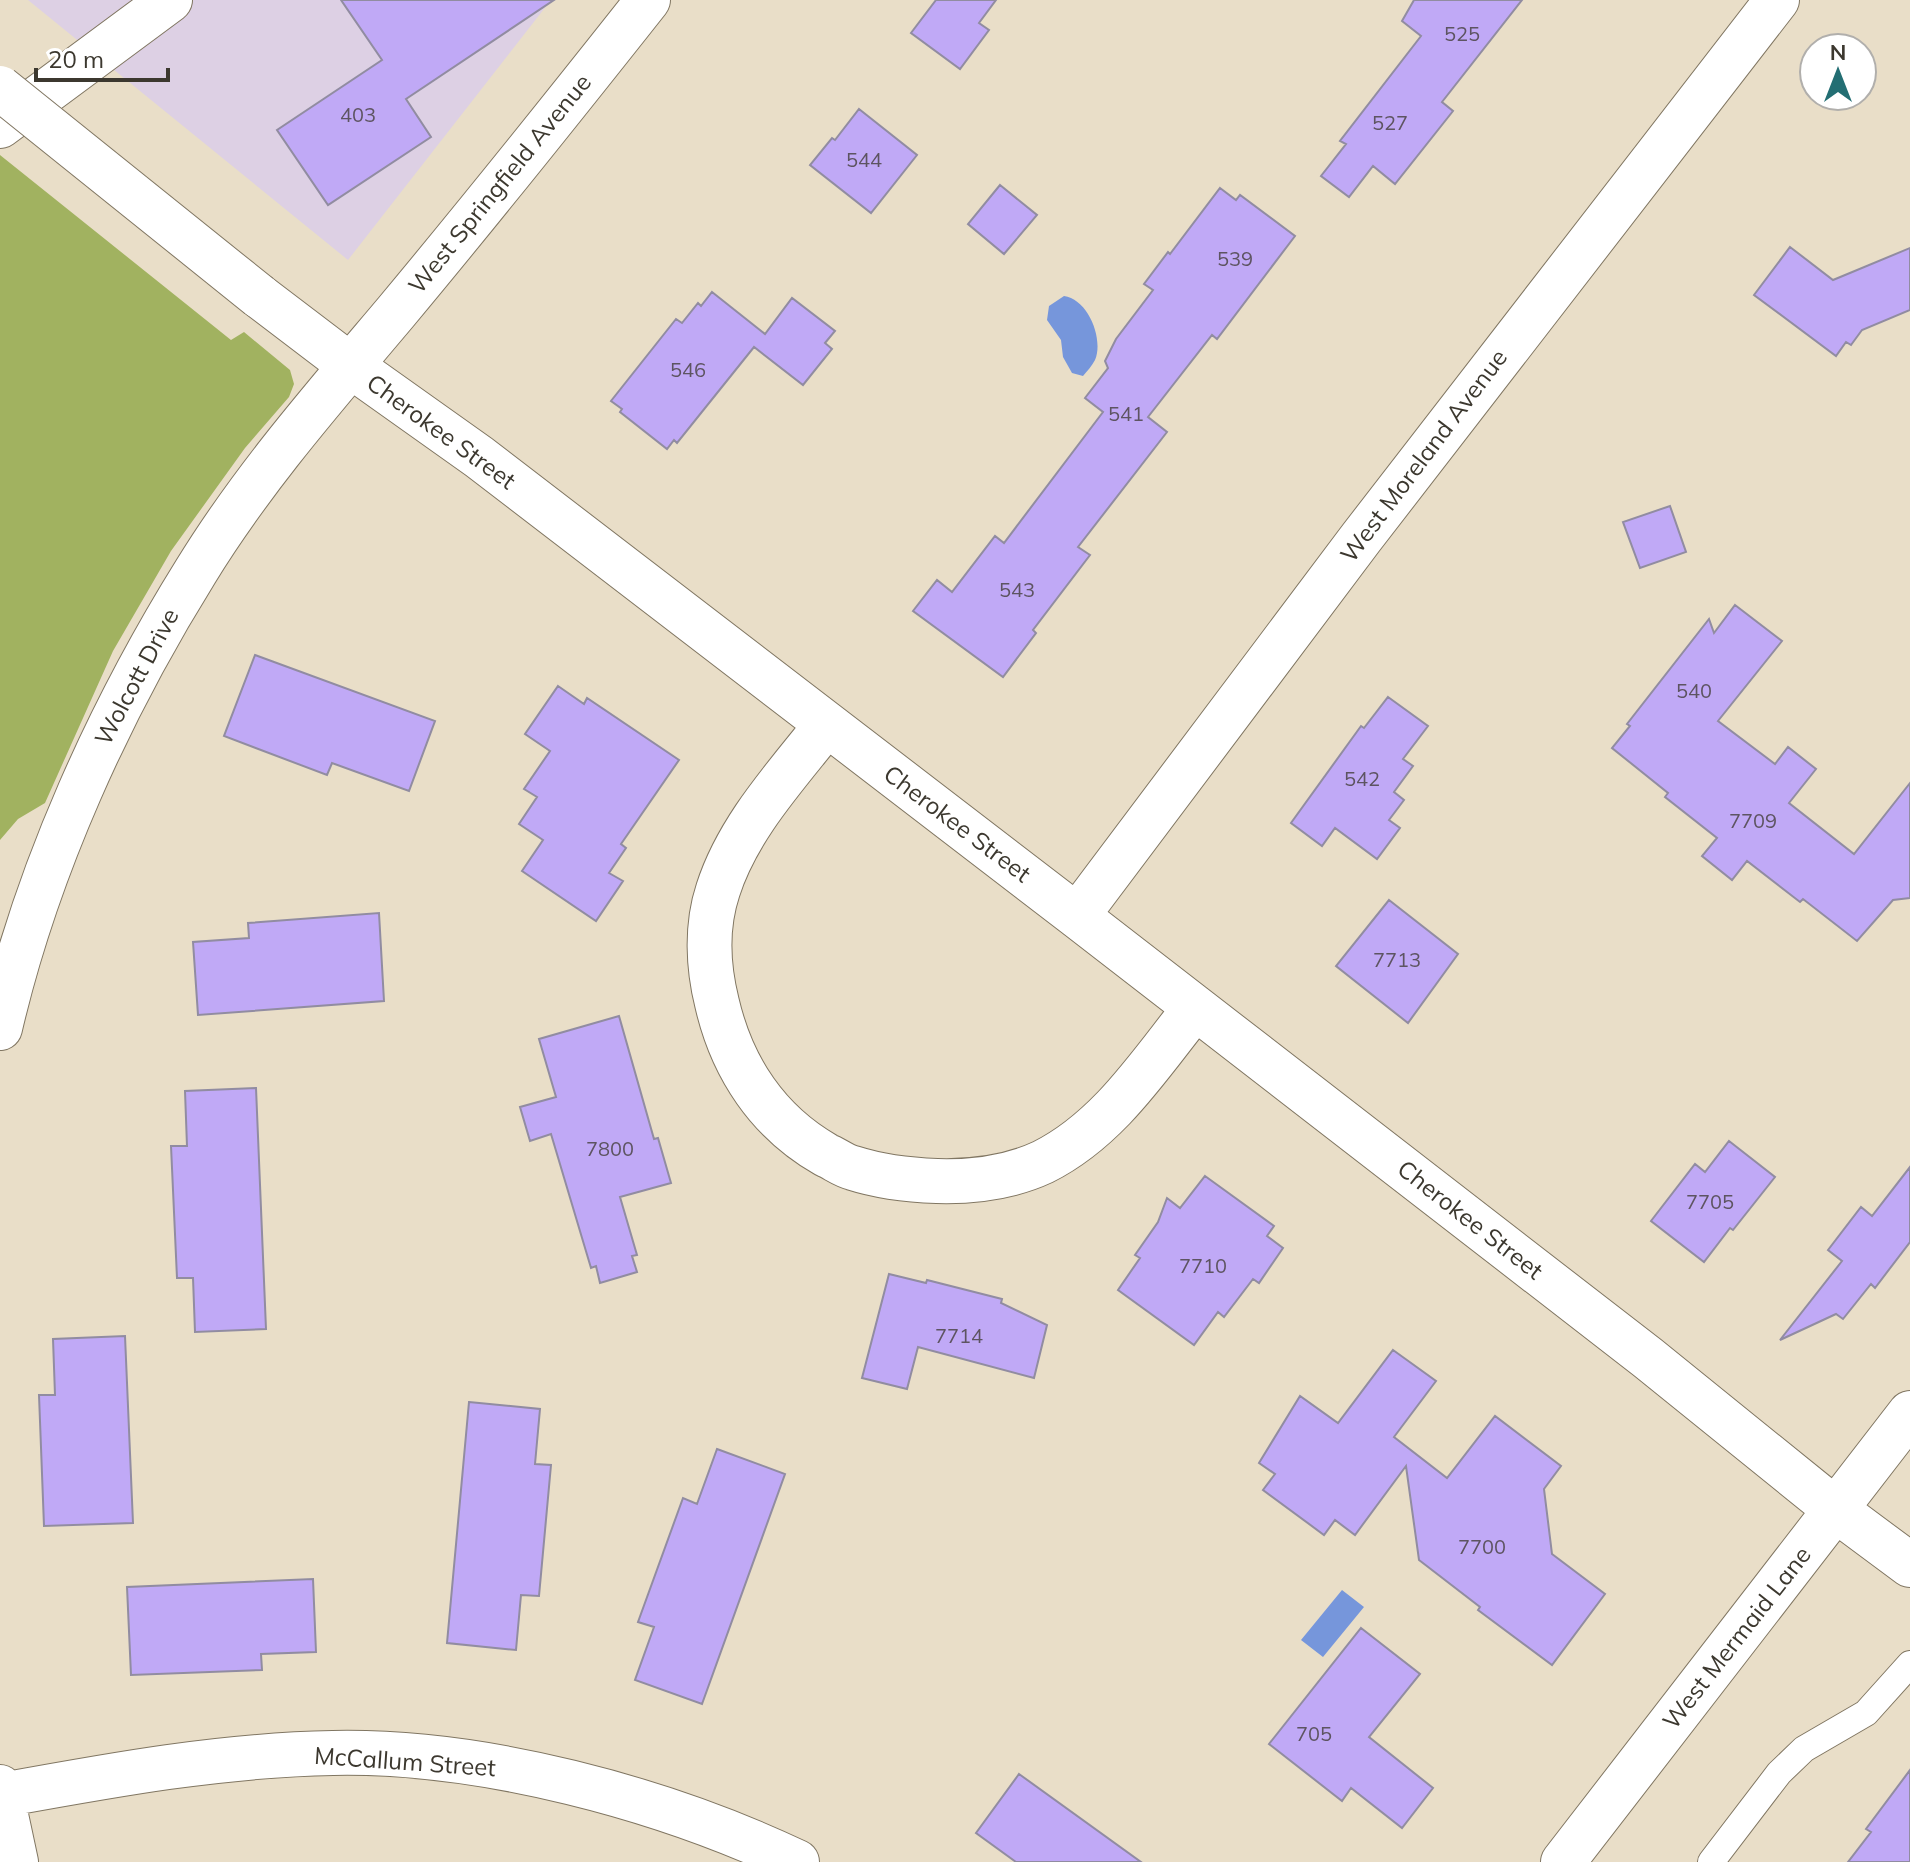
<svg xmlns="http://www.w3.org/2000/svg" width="1910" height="1862" viewBox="0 0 1910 1862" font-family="Mulish,sans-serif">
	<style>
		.education { fill: #ddd0e4 }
		.forest { fill: #a1b260 }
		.water { fill: #7696db }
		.building { fill: #c0a9f6; stroke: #918ca1; stroke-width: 2 }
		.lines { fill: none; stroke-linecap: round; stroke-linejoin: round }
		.service-casing { stroke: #807662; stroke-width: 28 }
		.minor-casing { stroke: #807662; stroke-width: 46 }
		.service { stroke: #fff; stroke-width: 26 }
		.minor { stroke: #fff; stroke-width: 44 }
		.minor-bridge-casing { stroke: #807662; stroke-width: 46; stroke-linecap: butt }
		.minor-bridge { stroke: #fff; stroke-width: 44 }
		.labels { text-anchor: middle; stroke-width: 7; stroke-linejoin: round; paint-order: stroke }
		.number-label { font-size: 20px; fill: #5d5461 }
		.street-label { font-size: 24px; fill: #3c382f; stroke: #fff }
	</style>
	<rect width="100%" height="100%" fill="#e9dec8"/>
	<!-- education -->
	<path class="education" d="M28,0H551L348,260Z"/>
	<!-- forest -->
	<path class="forest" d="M0,155L231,340L244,332L290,370L294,384L289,397L245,448L171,551L113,651L45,803L18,819L0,840Z"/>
	<!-- water -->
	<path class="water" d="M1064,296C1088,299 1104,339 1095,360C1092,366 1087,371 1083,376L1072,373L1063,357L1061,340L1047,320L1049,306Z
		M1342,1590L1364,1607L1323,1657L1301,1640Z"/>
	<!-- building -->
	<path class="building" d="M341,0H554L406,99L431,137L328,205L277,130L382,60Z
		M936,0H996L979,23L989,30L960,69L911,33Z
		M1414,0H1522L1442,102L1453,111L1395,184L1373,166L1349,197L1321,176L1346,144L1340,141L1421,36L1402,21Z
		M859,109L917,155L871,213L810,165L832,138L835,140Z
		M1000,185L1037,215L1004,254L968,224Z
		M1220,188L1236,200L1240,195L1295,236L1217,339L1212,335L1148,417L1167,432L1078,547L1090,555L1033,630L1036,633L1003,677L913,611L937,580L952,592L995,536L1004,543L1103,412L1085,398L1108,368L1105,361L1116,339L1153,290L1144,284L1168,252L1170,254Z
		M1790,247L1833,280L1910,248V310L1862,330L1851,345L1846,342L1836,356L1754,295Z
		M712,292L765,334L792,298L835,331L825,343L832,349L803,385L754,347L677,443L674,440L667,449L620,412L622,409L611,401L676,319L682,323L698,303L701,306Z
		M1670,506L1686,552L1640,568L1623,522Z
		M1735,605L1782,641L1718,721L1775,764L1788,747L1816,769L1789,803L1854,854L1910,783V898L1893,900L1857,941L1803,899L1800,902L1747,861L1732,880L1702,856L1717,838L1665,797L1668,793L1612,748L1630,726L1627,724L1709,619L1714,633Z
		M255,655L435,721L409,791L332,763L327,775L224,736Z
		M558,686L584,704L587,698L679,760L621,844L626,848L609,873L623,881L596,921L522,871L543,840L519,824L537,797L524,789L550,751L525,734Z
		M1388,697L1428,726L1403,759L1413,766L1394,792L1404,800L1389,820L1400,828L1377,859L1335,828L1322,846L1291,823L1361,726L1364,728Z
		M1389,900L1458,954L1408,1023L1336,966Z
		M379,913L384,1001L198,1015L193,942L249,938L248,923Z
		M619,1016L654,1139L658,1138L671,1183L620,1197L637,1255L632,1256L637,1272L600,1283L596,1266L591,1268L551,1134L530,1141L520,1107L556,1097L539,1039Z
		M256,1088L266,1329L195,1332L193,1278H177L171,1146H187L185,1091Z
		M1729,1141L1775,1177L1733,1230L1730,1228L1704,1262L1651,1221L1695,1164L1705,1172Z
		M1910,1167V1242L1875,1288L1871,1284L1843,1319L1836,1314L1780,1340L1842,1261L1828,1250L1861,1207L1872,1216Z
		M1205,1176L1274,1226L1267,1236L1283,1248L1259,1283L1253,1279L1224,1317L1218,1312L1194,1345L1118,1290L1140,1258L1135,1255L1158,1222L1167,1198L1180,1208Z
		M889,1274L926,1283L927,1280L1002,1299L1001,1303L1047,1325L1034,1378L918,1347L907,1389L862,1378Z
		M125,1336L133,1523L44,1526L39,1395H55L53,1339Z
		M1393,1350L1436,1381L1394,1437L1447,1478L1495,1416L1561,1466L1544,1489L1552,1554L1605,1594L1552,1665L1478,1610L1480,1607L1419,1560L1406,1466L1355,1535L1335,1520L1324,1535L1263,1490L1275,1474L1259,1463L1300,1396L1338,1423Z
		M469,1402L540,1409L535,1464L551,1465L539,1596L521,1595L516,1650L447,1643Z
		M717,1449L785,1474L702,1704L635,1680L654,1627L638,1622L683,1498L697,1504Z
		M313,1579L316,1652L261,1654L262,1670L131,1675L127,1587Z
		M1361,1628L1420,1674L1369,1737L1433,1788L1402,1828L1351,1788L1342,1801L1269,1744Z
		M1910,1770V1862H1848L1871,1832L1866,1829Z
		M1019,1774L1141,1862H1016L976,1833Z"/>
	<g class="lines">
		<!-- service casing -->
		<g class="service-casing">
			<path id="service" d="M1711,1862L1779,1773L1804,1749L1866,1713L1910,1664"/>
		</g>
		<!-- minor casing -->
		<g class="minor-casing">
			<path id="minor" d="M0,126L170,0
				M259,296L351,366L479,457L1077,916L1648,1358L1836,1510L1910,1565
				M827,724C787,775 738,827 718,890C706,926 708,967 717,1003C732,1068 768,1122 826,1155C835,1159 844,1166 853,1168C881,1177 908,1180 937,1181C972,1182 1011,1177 1043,1162C1109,1129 1150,1064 1195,1008
				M1077,916L1361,538L1777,0
				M0,1028C37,869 110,709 196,571C253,478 326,395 396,312C481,210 565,105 648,0
				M0,1787L16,1862
				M2,1795C112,1775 221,1755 333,1753C483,1750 662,1798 797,1862
				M1563,1862L1910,1413"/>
		</g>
		<!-- service -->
		<use href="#service" class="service"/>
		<!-- minor -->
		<use href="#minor" class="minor"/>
		<!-- minor-bridge casing -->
		<g class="minor-bridge-casing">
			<path id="minor-bridge" d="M0,88L259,296"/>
		</g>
		<!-- minor-bridge -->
		<use href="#minor-bridge" class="minor-bridge"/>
	</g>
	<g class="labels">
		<!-- number labels -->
		<g class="number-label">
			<text x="1462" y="41">525</text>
			<text x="358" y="122">403</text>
			<text x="1390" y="130">527</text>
			<text x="864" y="167">544</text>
			<text x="1235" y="266">539</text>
			<text x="688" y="377">546</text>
			<text x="1126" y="421">541</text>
			<text x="1017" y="597">543</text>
			<text x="1694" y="698">540</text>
			<text x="1362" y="786">542</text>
			<text x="1753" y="828">7709</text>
			<text x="1397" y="967">7713</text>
			<text x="610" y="1156">7800</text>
			<text x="1710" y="1209">7705</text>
			<text x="1203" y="1273">7710</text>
			<text x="959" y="1343">7714</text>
			<text x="1482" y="1554">7700</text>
			<text x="1314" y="1741">705</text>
		</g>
		<!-- street labels -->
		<g class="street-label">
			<text transform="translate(500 184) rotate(-51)" y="8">West Springfield Avenue</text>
			<text transform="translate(441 432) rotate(36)" y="8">Cherokee Street</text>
			<text transform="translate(1424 456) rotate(-53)" y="8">West Moreland Avenue</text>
			<text transform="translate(137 677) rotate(-62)" y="8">Wolcott Drive</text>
			<text transform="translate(957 824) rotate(37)" y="8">Cherokee Street</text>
			<text transform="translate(1470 1220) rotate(38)" y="8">Cherokee Street</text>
			<text transform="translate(1737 1638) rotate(-52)" y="8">West Mermaid Lane</text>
			<text transform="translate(405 1762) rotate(4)" y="8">McCallum Street</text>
		</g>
	</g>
	<!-- north arrow -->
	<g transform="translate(1838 72)"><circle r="38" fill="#ffffff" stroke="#b1afac" stroke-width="2"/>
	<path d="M0-6L14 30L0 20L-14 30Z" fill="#236e73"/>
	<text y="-12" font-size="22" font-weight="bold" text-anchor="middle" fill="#3c382f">N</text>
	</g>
	<!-- scale -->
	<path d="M36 68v12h132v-12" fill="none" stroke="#3c382f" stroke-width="4"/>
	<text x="48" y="68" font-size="24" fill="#3c382f" stroke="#ffffff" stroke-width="6" paint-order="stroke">20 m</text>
</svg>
